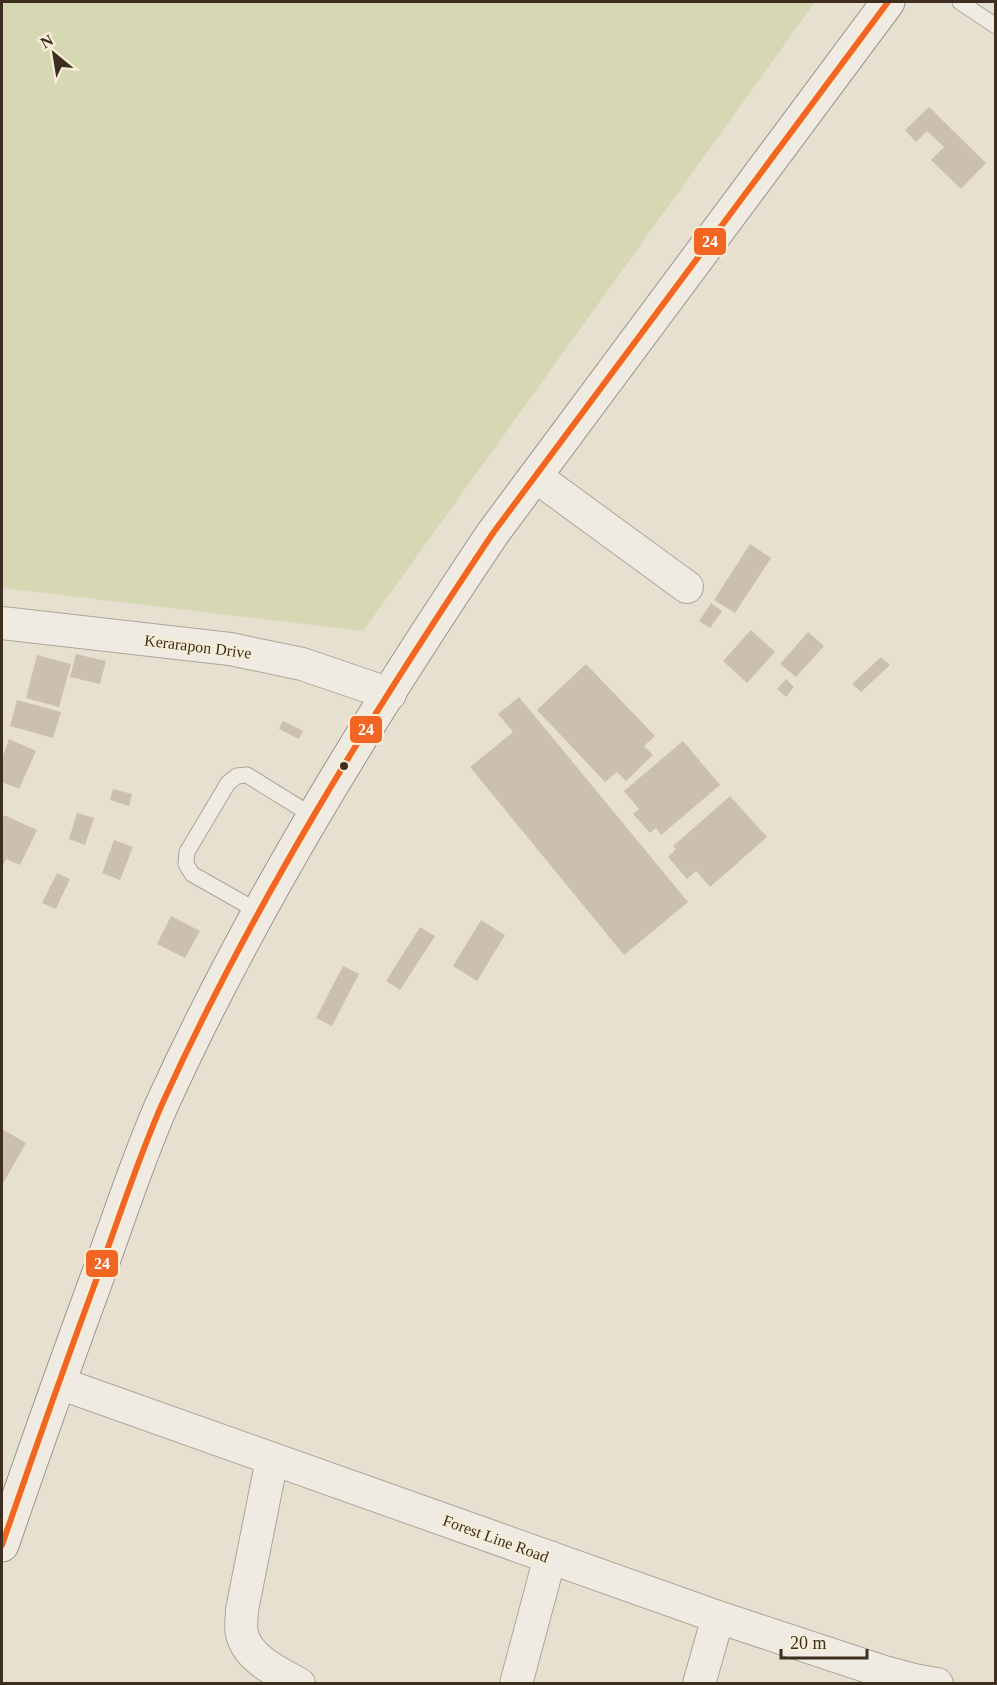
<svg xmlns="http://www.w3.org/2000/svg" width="997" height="1685" viewBox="0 0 997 1685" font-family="Georgia,serif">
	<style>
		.green { fill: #d6d7b3 }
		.building { fill: #cbbfb2 }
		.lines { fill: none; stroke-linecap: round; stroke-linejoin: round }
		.service-casing { stroke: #ada599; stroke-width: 17 }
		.minor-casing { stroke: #ada599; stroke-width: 34 }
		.secondary-casing { stroke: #9c958a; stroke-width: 35 }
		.service { stroke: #efebe3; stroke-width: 15 }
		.minor { stroke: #efebe3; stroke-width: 32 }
		.secondary { stroke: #efebe3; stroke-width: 33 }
		.bus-1-casing { stroke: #f7eed8; stroke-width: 10 }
		.bus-1 { stroke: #f26522; stroke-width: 6 }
		.bus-dot { fill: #3d2e20; stroke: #f7eed8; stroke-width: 2 }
		.labels { text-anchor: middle; stroke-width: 4.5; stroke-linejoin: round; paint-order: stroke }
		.street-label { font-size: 16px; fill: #3d2e20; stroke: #f7eed8 }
		.line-badge { stroke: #f7eed8; stroke-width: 2 }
		.badge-label { font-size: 16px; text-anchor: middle; font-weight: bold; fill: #fff }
	</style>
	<rect width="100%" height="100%" fill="#e7e0d1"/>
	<!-- green -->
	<path class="green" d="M2,2H815L363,631L2,588Z"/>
	<!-- building -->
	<path class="building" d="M929,107L986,163L961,189L931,160L944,147L927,131L916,142L905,130Z
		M750,544L771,558L735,613L714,600Z
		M711,603L722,611L710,628L699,621Z
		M751,630L775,652L747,683L723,661Z
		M808,632L824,646L796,677L780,664Z
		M76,654L106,661L100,684L70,677Z
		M37,655L71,664L59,707L26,698Z
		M881,657L890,665L861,692L852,684Z
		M586,664L655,736L644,746L653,755L626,781L617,772L605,782L537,710Z
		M786,679L794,687L786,697L777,689Z
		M519,697L688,902L624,955L470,767L513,732L498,714Z
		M17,700L61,712L53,738L10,726Z
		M283,721L303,731L299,739L279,729Z
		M9,739L36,751L19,789L2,782V758Z
		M683,741L720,785L661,835L656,828L650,833L633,814L639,809L624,791Z
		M113,789L132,794L129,806L110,800Z
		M730,796L767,837L710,887L696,871L687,879L668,857L676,849L673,846Z
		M77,813L94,818L85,845L69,839Z
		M4,815L37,830L20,865L6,859L2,868V820Z
		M114,840L133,847L120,880L102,873Z
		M57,873L70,879L56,909L42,903Z
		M171,916L200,931L185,958L157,944Z
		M481,920L505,935L477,981L453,966Z
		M420,927L435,936L400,990L386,981Z
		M343,966L359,974L332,1026L316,1018Z
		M2,1129L26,1143L2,1185Z"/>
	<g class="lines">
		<!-- service casing -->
		<g class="service-casing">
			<path id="service" d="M960,2L996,26
				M259,912L192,874L186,864L187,852L228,783L237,776L247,775L313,816"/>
		</g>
		<!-- minor casing -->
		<g class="minor-casing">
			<path id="minor" d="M535,476L687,587
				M2,623L230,649L302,664L390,694
				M59,1383L718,1617L884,1672L914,1680L937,1684
				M272,1459L242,1610C242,1618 240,1627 242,1634C248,1659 278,1672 299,1684
				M516,1684L550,1557
				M699,1684L718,1617"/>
		</g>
		<!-- secondary casing -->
		<g class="secondary-casing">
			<path id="secondary" d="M2,1545C34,1452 67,1359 101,1267C121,1212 139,1156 163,1102C254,903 371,715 493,533L888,2"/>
		</g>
		<!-- service -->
		<use href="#service" class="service"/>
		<!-- minor -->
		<use href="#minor" class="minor"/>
		<!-- secondary -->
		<use href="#secondary" class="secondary"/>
		<!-- bus-1 casing -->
		<g class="bus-1-casing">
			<path id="bus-1" d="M2,1545C34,1452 67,1359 101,1267C121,1212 139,1156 163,1102C254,903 371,715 493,533L888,2"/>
		</g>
		<!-- bus-1 -->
		<use href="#bus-1" class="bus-1"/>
	</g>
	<!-- markers -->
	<circle class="bus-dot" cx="344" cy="766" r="5"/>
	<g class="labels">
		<!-- street labels -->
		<g class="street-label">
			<text transform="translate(198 646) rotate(7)" y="6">Kerarapon Drive</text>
			<text transform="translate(496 1538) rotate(20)" y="6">Forest Line Road</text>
		</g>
	</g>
	<g class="line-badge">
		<rect x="693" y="227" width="34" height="29" rx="6" fill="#f26522"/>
		<rect x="349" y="715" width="34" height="29" rx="6" fill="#f26522"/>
		<rect x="85" y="1249" width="34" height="29" rx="6" fill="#f26522"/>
	</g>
	<g class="badge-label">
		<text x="710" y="247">24</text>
		<text x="366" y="735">24</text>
		<text x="102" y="1269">24</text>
	</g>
	<!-- border -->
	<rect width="997" height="1685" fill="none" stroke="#3d2e20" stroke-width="6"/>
	<!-- north arrow -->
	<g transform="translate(54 54) rotate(330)" stroke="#f7eed8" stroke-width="4.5" paint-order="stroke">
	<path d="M0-4.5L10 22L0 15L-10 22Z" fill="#3d2e20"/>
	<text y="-9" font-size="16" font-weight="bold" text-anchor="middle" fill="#3d2e20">N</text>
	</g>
	<!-- scale -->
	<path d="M781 1649v9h86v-9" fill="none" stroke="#3d2e20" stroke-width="3"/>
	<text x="790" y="1649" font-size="18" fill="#3d2e20" stroke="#f7eed8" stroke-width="4.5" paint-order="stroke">20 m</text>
</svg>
